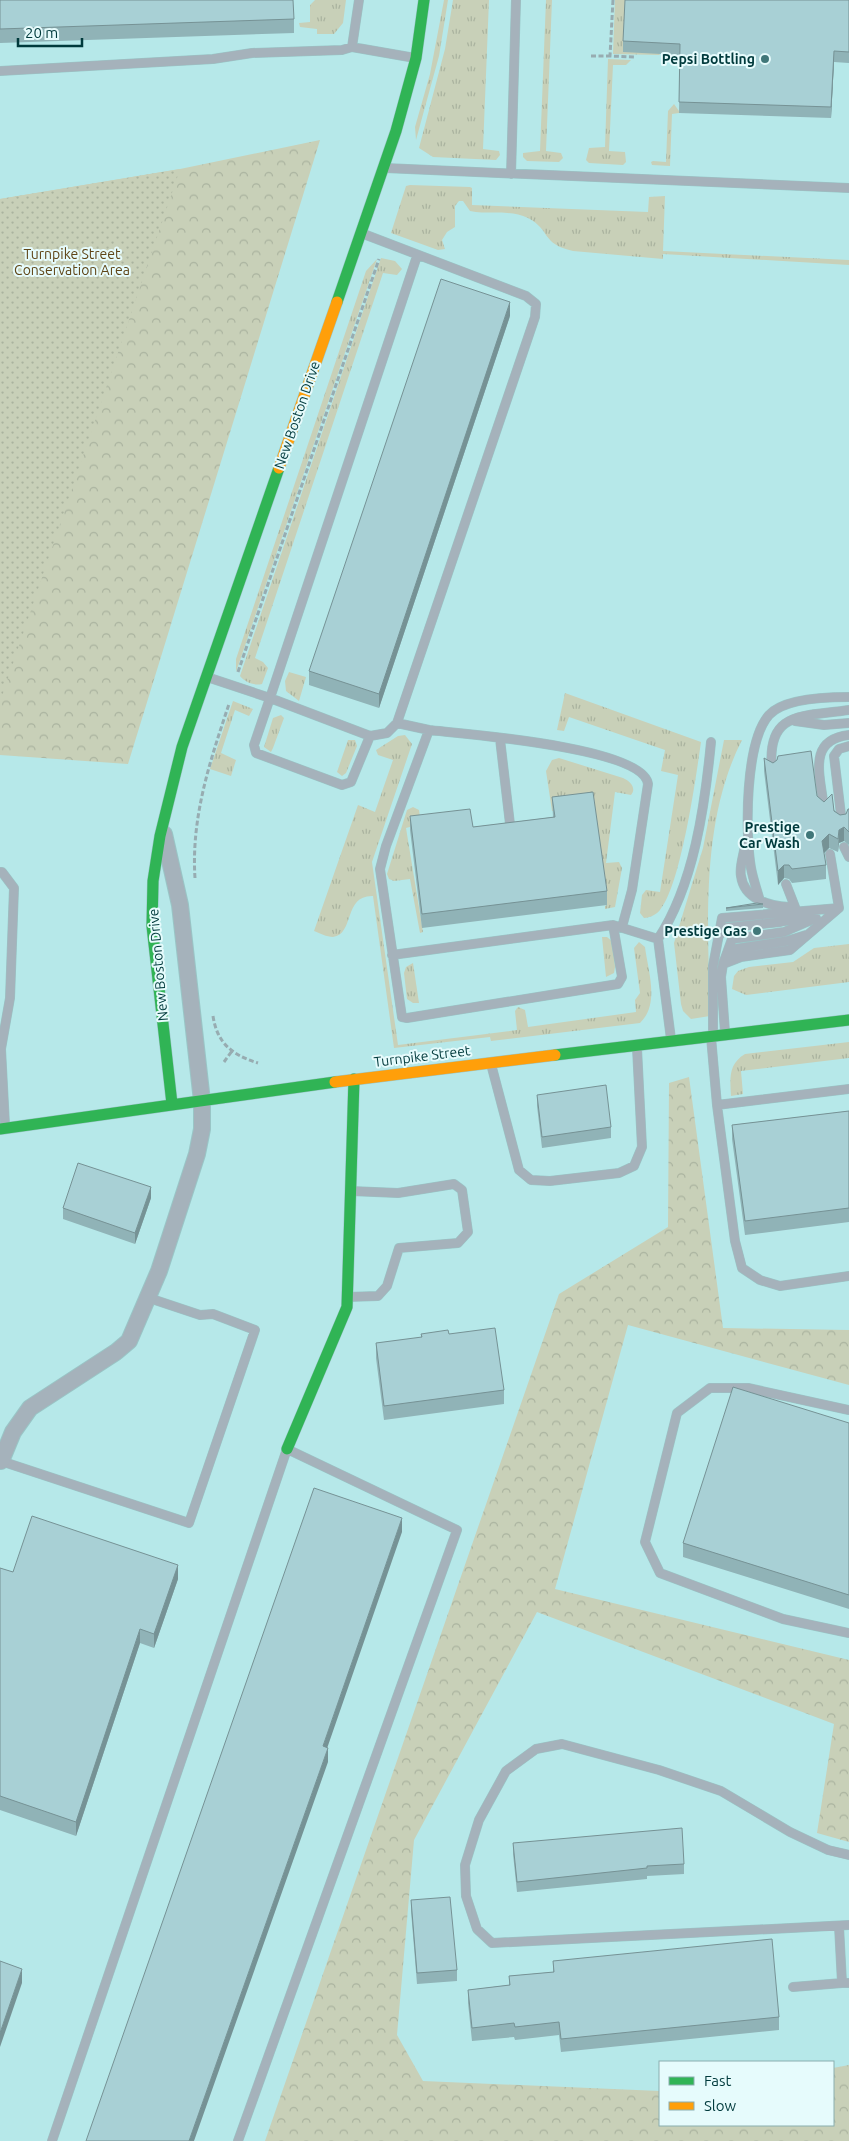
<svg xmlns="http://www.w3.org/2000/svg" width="849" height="2141" viewBox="0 0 849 2141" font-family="Ubuntu,sans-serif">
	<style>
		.grass { fill: url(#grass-tufts) }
		.forest { fill: url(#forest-crowns) }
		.park { fill: url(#park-dots) }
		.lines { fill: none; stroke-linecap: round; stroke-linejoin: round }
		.lane-casing { stroke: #99c5c6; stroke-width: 10 }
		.street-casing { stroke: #99c5c6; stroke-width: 18 }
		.fast-casing { stroke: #99c5c6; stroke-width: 12 }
		.slow-casing { stroke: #99c5c6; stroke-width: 12 }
		.path { stroke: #97acb1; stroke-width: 3; stroke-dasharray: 5 2.5; stroke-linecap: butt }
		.lane { stroke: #a5b2bb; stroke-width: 9 }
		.street { stroke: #a5b2bb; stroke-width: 16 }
		.fast { stroke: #30b455; stroke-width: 11 }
		.slow { stroke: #ff9f0a; stroke-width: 11 }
		.wall { fill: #90b3b7 }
		.shaded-wall { fill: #769295 }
		.building { fill: #a8d0d5; stroke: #769295 }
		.poi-dot { fill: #407779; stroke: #e6fbfc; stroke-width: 2 }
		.labels { text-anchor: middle; stroke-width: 4; stroke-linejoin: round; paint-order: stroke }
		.poi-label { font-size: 14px; font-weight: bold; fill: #003a3c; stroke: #e6fbfc; text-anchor: end }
		.park-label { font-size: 14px; fill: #5f4517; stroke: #e6fbfc }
		.street-label { font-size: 14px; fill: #003a3c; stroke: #e6fbfc }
	</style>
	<defs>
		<pattern id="grass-tufts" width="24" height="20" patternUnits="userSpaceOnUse" patternTransform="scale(1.25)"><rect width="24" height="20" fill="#c8d0b8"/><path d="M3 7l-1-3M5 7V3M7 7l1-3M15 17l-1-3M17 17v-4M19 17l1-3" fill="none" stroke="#aab39f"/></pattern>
		<pattern id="forest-crowns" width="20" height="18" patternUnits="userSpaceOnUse" patternTransform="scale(1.25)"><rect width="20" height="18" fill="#c8d0b8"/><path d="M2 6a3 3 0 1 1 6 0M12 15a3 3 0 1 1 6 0" fill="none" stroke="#aab39f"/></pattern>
		<pattern id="park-dots" width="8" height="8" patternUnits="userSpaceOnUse" patternTransform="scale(1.25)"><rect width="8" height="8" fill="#c8d0b8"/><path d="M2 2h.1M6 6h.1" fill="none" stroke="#aab39f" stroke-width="1.8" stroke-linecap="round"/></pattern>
	</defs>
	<rect width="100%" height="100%" fill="#b6e8e9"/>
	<!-- grass -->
	<path class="grass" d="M315,0H346L343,23L334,34H317V29L300,27L299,23L310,22V5Z
		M444,0H448L439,56L416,140L415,127L430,74Z
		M453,0H489L483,149L499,151L500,155L496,160L433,157L419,148L445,49Z
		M546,0H552L546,151L561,153L563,158L559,162L527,161L523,157V153L540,151Z
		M615,0H625L660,55L613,54Z
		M608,59L631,60L626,65H613L609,151L625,152L626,162L623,165L589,163L586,160L589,148L605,147Z
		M674,104L679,111V113L672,114L670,166L652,165L651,162L653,161L666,162L668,111Z
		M410,185L470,187L472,188V205L648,212L649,197L665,196L663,251L849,260V265L663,254V259L573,251C541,244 551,230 528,218C510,209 489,215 470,211L463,201H459L455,206V227L447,232L442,240L445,249L438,250L391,233L406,186Z
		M381,258L395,261L402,269L397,275L383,273L255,658L263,662L268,668L262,684C254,686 245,682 240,676Z
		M377,259L236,672V659L366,271Z
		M289,672L306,677L299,701L286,691L285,681Z
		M565,693L701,742C696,777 681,885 660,910C657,914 650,918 644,918L640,913L642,895L646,890L660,892L678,775L661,771L665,750L569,717L564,731L557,730Z
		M233,701L253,709L249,716L235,710L221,753L236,760L231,776L210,769Z
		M281,715L284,718L273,748L271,752L264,747L273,718Z
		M405,735L412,744L372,862L398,1045L517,1030L515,1011L518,1007L525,1010L528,1027L636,1012L635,1000L640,993L634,948L639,942L645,947C648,971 660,1004 640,1023L491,1041L490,1037L394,1048L373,896C343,895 355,934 333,937C327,937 319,933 314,931L358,805L375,812L393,760L378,755L376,750L398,736Z
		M348,740H355L357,746L346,773L342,776L337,772Z
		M724,740H742C700,822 708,926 710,1016L691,1019L683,1011L681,1004L674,943L703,848Z
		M559,758L623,778C630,781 637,788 631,795L615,792L606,863L619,862L622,868L615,907L605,909V906L607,905L593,806L552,811L546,771L552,760Z
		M413,807L419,810L421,824L406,828L423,932L420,933L410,879L394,881L389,879L387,874L407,810Z
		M602,937H607L613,942L615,967L614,973L606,977Z
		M849,944V982L746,995L732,989L734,976L738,971L749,967L793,962L814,948Z
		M413,963L419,1003H413L407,999L404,973L406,967Z
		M849,1042V1058L741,1071L743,1094L731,1096C730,1079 728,1064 745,1054Z"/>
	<!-- forest -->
	<path class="forest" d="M320,140L128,764L0,755V199L180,169Z
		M689,1077L723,1328L849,1330V1385L628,1325L555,1589L849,1660V1842L817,1833L834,1724L537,1612L414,1840L397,2035L423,2081L660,2091V2125H833V2068L849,2065V2141H265L559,1294L668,1227L669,1083Z"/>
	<!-- park -->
	<path class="park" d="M180,169L0,702V199Z"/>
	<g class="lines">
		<!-- lane casing -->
		<g class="lane-casing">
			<path id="lane" d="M352,47L359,0
				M0,71L213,59L252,53L342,50L352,47L415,58
				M385,168L849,188
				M511,174L516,0
				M207,677L270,698L254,745L256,753L342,785L351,782L370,736L387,733L397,723L535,317L536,304L526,296L361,233
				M795,721L824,725L849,723
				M397,723L429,730L386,846L380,869L402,1017L407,1018L618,984L622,977L613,925L658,939L671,1039
				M429,730C464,734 643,747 648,784L632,890L622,927
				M370,736L270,698L417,256
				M500,739L510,824
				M772,770C766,710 803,717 849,710
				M824,809C821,777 806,740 849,735
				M842,823L834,756L839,749L849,746
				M745,845C744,854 739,867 741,876C744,899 769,906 789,907
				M844,847L849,857
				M830,854L839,908
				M0,872H2L14,888L10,998L1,1049L5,1125
				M786,884L795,907
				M760,901C757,890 753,879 751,868C745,833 745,742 769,715C784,698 828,697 849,697
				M719,936L724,928L780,922L814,914
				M658,939C694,885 705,805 711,742
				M392,955L613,925
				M728,956L735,949L787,941L806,935
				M723,964L732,939L784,932L816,918
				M725,1032L721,977L723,964L741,957L790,950L839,908
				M713,1033V966L722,918L839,908
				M711,1037L717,1105L735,1241L742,1268L760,1280L780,1286L849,1276
				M491,1064L519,1170L531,1180L550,1181L619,1173L634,1166L642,1147L637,1048
				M717,1105L849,1089
				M347,1297L378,1296L387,1286L399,1248L458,1243L468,1232L462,1190L454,1184L398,1193L351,1191
				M849,1410L748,1388H710L677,1413L645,1542L660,1573L783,1619L849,1633
				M0,1463L1,1461L189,1523L255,1330L213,1314L200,1315L149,1298
				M849,1855L828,1850L790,1832L721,1791L659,1770L562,1744L536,1749L506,1771L479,1820L465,1865L466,1896L477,1929L492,1943L849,1925
				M839,1926L842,1983H849
				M793,1987L842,1983
				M52,2141L287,1449L457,1530L238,2141"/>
		</g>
		<!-- street casing -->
		<g class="street-casing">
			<path id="street" d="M1,1461L13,1432L30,1408L116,1352L129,1341L159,1271L197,1154L202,1129V1101L180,905L164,834"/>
		</g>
		<!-- fast casing -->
		<g class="fast-casing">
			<path id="fast" d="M337,302L396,131L416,58L424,0
				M555,1055L849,1020
				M172,1104L152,926L153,881L160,836L182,747L279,468
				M0,1129L335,1082
				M287,1449L347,1307L354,1079"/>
		</g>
		<!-- slow casing -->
		<g class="slow-casing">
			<path id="slow" d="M279,468L337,302
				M335,1082L555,1055"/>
		</g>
		<!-- path -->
		<path class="path" d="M613,0L610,56L635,57
			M591,56H610
			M238,672L379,259
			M195,878C191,817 210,761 229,704
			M213,1016C217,1043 232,1055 258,1063
			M224,1062L232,1051"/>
		<!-- lane -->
		<use href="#lane" class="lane"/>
		<!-- street -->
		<use href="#street" class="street"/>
		<!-- fast -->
		<use href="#fast" class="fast"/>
		<!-- slow -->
		<use href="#slow" class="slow"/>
	</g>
	<!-- wall -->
	<path class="wall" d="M0,0L294,19V33L0,43Z
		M849,0V63L834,62L831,118L679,113L680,55L623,52V41Z
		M510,316L379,708L309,685V671Z
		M764,758L817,796L840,815L846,814L849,809V845L844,841L839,843L838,852L829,848L824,853L826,865V879L792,883L789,879L784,878L778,885L764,771Z
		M552,797L607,891V905L422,928L410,830V816L473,827L553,817Z
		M763,904V908L726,911V908Z
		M537,1095L611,1127V1138L542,1148L537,1106Z
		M849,1111V1222L745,1235L732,1139V1125Z
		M151,1198L135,1244L63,1219V1208Z
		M421,1334H449L504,1390V1404L384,1420L376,1358V1343L421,1338Z
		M849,1423V1609L683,1557V1543Z
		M0,1568L13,1572L178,1579L154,1648L140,1643L76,1836L0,1810Z
		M513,1843L684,1864V1874L647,1876V1879L517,1892L513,1854Z
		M411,1900L457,1970V1981L417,1984L411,1911Z
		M553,1961L779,2017V2030L561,2052L559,2035L515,2040L514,2037L472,2041L468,2003V1990L509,1985V1976L553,1972Z"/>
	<!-- shaded-wall -->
	<path class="shaded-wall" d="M834,51V62L831,118V107Z
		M510,302V316L379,708V694Z
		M844,827V841L839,843L838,852L839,830Z
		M829,834V848L822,855V841Z
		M784,865V878L778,885V871Z
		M151,1187V1198L135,1244V1233Z
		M402,1518V1532L323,1760V1746Z
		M178,1565V1579L154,1648V1634Z
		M140,1629V1643L76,1836V1822Z
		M328,1748V1762L194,2141H189Z
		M22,1969V1983L0,2047V2033Z"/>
	<!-- building -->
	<path class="building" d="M0,0H293L294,19L0,29Z
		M625,0H849V52L834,51L831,107L679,102L680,44L623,41Z
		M441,279L510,302L379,694L309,671Z
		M811,751L817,796L824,802L832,794L834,811L840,815L846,814L848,809H849V832L844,827L839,830L838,839L829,834L822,841L826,865L792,869L789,865H784L778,871L764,758L773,763L777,760L778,756Z
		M593,792L607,891L422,914L410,816L470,809L473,827L555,817L552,797Z
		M757,903L763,904L726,908Z
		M606,1085L611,1127L542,1137L537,1095Z
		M849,1111V1208L745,1221L732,1125Z
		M78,1163L151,1187L135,1233L63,1208Z
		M495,1328L504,1390L384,1406L376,1343L422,1337L421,1334L448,1330L449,1334Z
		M733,1387L849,1423V1595L683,1543Z
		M314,1488L402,1518L323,1746L328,1748L189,2141H86Z
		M32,1516L178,1565L154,1634L140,1629L76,1822L0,1796V1568L13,1572Z
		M682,1828L684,1864L647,1866V1868L517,1882L513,1843Z
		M450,1897L457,1970L417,1973L411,1900Z
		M772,1939L779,2017L561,2039L559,2022L515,2027L514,2023L472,2028L468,1990L510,1985L509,1976L554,1972L553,1961Z
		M0,1961L22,1969L0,2033Z"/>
	<!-- markers -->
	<g class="poi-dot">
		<circle cx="765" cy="59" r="5"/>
		<circle cx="810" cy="835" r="5"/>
		<circle cx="757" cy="931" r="5"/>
	</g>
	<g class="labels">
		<!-- poi labels -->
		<g class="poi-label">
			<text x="755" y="64">Pepsi Bottling</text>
			<text x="800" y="832">Prestige<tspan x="800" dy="16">Car Wash</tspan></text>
			<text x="747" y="936">Prestige Gas</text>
		</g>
		<!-- park labels -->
		<g class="park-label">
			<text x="72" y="259">Turnpike Street<tspan x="72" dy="16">Conservation Area</tspan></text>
		</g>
		<!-- street labels -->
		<g class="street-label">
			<text transform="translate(297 415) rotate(-71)" y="5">New Boston Drive</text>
			<text transform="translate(158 965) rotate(-95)" y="5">New Boston Drive</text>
			<text transform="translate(422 1056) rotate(-7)" y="5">Turnpike Street</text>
		</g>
	</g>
	<!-- legend -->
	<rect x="659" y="2061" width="175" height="65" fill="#e6fbfc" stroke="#8aaeaf"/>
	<rect x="669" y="2077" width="25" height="8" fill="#30b455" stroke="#8aaeaf"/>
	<text x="704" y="2086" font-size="15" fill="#003a3c">Fast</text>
	<rect x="669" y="2102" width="25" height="8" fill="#ff9f0a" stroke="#8aaeaf"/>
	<text x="704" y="2111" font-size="15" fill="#003a3c">Slow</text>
	<!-- scale -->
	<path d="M18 38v8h64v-8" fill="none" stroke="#003a3c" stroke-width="2.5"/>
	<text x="25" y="38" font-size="15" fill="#003a3c" stroke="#e6fbfc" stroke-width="4" paint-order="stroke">20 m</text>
</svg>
